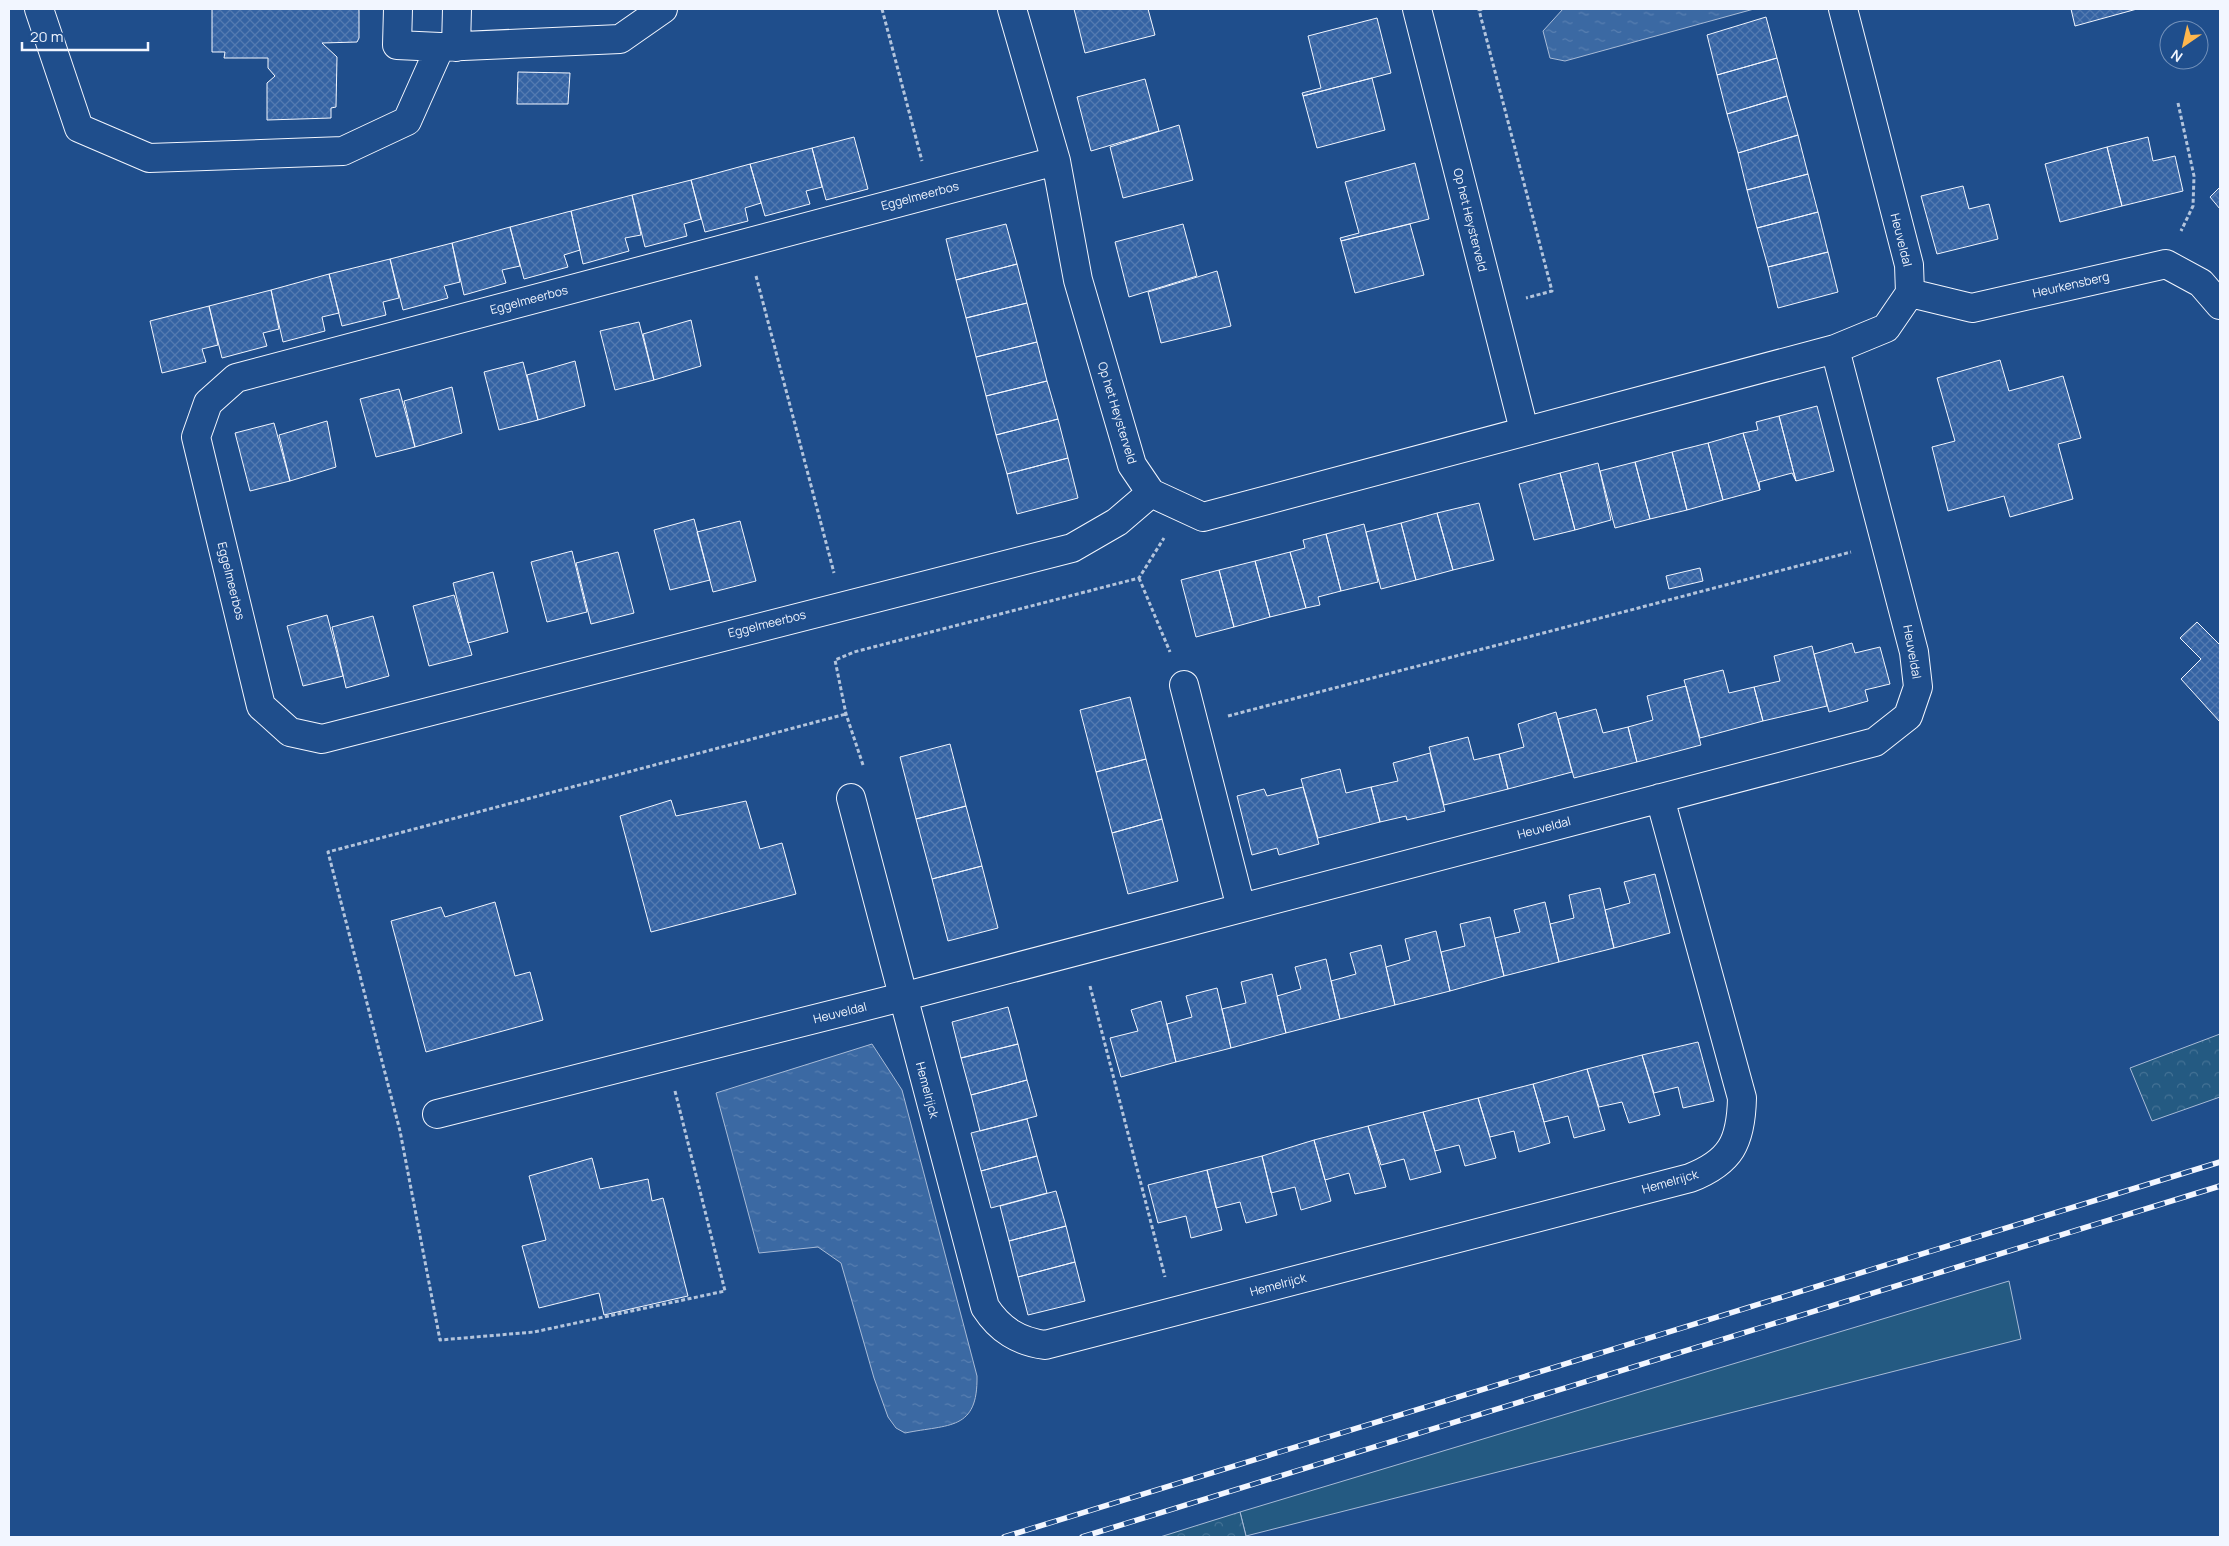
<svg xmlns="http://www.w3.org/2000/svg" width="2229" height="1546" viewBox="0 0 2229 1546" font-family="Manrope,sans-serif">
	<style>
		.grass { fill: #245a82; stroke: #a8bbd7 }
		.forest { fill: url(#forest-crowns); stroke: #a8bbd7 }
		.water { fill: url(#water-ripples); stroke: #a8bbd7 }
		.building { fill: url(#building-cross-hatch); stroke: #f2f6ff }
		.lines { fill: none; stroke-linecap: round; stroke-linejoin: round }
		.minor-casing { stroke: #f2f6ff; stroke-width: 30 }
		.path { stroke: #b3c4dc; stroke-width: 3; stroke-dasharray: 4 2.5; stroke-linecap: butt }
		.minor { stroke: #1f4e8c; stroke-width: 28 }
		.rail-casing { stroke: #f2f6ff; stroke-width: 5.5 }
		.rail { stroke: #1f4e8c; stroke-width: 4; stroke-dasharray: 11; stroke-linecap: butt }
		.labels { text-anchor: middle; stroke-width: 4; stroke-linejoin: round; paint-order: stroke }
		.street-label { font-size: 12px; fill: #f2f6ff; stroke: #1f4e8c }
	</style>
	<defs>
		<pattern id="forest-crowns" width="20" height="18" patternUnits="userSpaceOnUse" patternTransform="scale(1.25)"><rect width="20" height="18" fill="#245a82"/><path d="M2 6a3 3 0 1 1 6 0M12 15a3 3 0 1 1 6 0" fill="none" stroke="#447295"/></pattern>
		<pattern id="water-ripples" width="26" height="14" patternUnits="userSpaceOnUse" patternTransform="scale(1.25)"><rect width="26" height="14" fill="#3b69a3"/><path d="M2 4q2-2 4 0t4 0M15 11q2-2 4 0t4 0" fill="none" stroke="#587fb1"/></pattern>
		<pattern id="building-cross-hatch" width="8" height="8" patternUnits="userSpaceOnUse" patternTransform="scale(1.25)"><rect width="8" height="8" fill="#3563a3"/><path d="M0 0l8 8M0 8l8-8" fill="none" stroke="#537ab1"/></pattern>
	</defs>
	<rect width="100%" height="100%" fill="#1f4e8c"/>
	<!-- grass -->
	<path class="grass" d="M2009,1281L2021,1339L1246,1536L1240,1512Z"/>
	<!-- forest -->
	<path class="forest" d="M2220,1034V1097L2152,1121L2130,1068Z
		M1240,1512L1246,1536L1244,1537H1160Z"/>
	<!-- water -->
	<path class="water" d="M1563,9H1754L1565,61L1550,58L1543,31Z
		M872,1044L902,1090L977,1376C978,1431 949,1424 905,1433L896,1428L888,1417L874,1378L841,1263L818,1247L759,1253L716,1093Z"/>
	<!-- building -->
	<path class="building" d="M212,9H359V38L357,42L322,43L337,57L336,107L331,108V118L267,120V83L275,76L268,68V58H224L225,52H212Z
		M1074,9H1148L1155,35L1085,53Z
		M2071,9H2137L2075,26Z
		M1766,17L1777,58L1717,75L1707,35Z
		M1377,18L1391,73L1303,96L1302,93L1321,88L1308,36Z
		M1777,58L1787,96L1727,114L1717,75Z
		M518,72L570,73L568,104H517Z
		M1372,78L1385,130L1317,148L1303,96Z
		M1145,79L1159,131L1091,151L1077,97Z
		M1787,96L1798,135L1738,153L1727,114Z
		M1179,125L1193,180L1123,198L1110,147Z
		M1798,135L1808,174L1747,190L1738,153Z
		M854,137L868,189L826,200L812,148Z
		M2148,137L2153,161L2175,156L2183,191L2122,206L2107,147Z
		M2107,147L2122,206L2060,222L2045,164Z
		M812,148L822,187L806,191L810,204L765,216L750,164Z
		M1415,163L1429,219L1341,241L1340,238L1359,233L1345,182Z
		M750,164L761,203L745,208L748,221L705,232L691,180Z
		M1808,174L1818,212L1757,228L1747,190Z
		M691,180L701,219L684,224L687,236L645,247L632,195Z
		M1963,186L1969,209L1989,204L1998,239L1937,254L1921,196Z
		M2220,187V209L2210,197Z
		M632,195L641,235L625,238L629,251L583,264L571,211Z
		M571,211L580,250L564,255L568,267L524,279L510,227Z
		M1818,212L1828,252L1768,267L1757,228Z
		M1006,224L1017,264L956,280L946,239Z
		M1183,224L1197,276L1129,297L1115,242Z
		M1410,224L1424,275L1355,293L1341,241Z
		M510,227L520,266L502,270L506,283L464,295L452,243Z
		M452,243L460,282L444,286L448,298L403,310L390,259Z
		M1828,252L1838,292L1778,308L1768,267Z
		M390,259L399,298L383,302L386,315L342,326L329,274Z
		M1017,264L1027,303L966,318L956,280Z
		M1217,271L1231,326L1161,343L1148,292Z
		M329,274L339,313L322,317L325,331L283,342L271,290Z
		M271,290L279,329L263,333L267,346L222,358L209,306Z
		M1027,303L1037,342L976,357L966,318Z
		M209,306L218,345L202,349L206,362L162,373L150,321Z
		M691,320L701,366L654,380L643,334Z
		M639,322L654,380L615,390L600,331Z
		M1037,342L1047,381L986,396L976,357Z
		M2000,360L2009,391L2063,376L2081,438L2058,444L2073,499L2010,517L2004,496L1948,511L1932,447L1955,441L1937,378Z
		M575,361L585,406L538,420L527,375Z
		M523,362L538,420L499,430L484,372Z
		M1047,381L1058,419L996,435L986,396Z
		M452,387L462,433L415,447L404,401Z
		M399,389L415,447L376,457L360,399Z
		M1817,406L1834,471L1796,481L1779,416Z
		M1779,416L1796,481L1792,473L1759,482L1760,490L1743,433L1758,430L1756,422Z
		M1058,419L1068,458L1007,474L996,435Z
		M327,421L336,467L290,481L279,435Z
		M274,423L290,481L250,491L235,433Z
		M1743,433L1760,490L1723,500L1708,443Z
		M1708,443L1723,500L1687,510L1672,452Z
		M1672,452L1687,510L1650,519L1635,462Z
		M1068,458L1078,498L1017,514L1007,474Z
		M1635,462L1650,519L1615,528L1600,471Z
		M1598,463L1611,520L1575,530L1560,473Z
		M1560,473L1575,530L1534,540L1519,484Z
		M1479,503L1494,560L1453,570L1437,513Z
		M1437,513L1453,570L1416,580L1401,523Z
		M694,519L710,580L670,590L654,530Z
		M740,521L756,581L713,592L697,532Z
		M1401,523L1416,580L1381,589L1366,532Z
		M1364,524L1378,582L1341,591L1326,534Z
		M1326,534L1341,591L1318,597L1320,605L1306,608L1290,552L1305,548L1303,540Z
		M572,551L587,612L547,622L531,562Z
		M618,552L634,613L591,624L576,563Z
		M1290,552L1306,608L1270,617L1255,561Z
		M1255,561L1270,617L1234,627L1219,570Z
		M1700,568L1703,581L1669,589L1666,576Z
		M1219,570L1234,627L1196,637L1181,580Z
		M493,572L508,632L468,643L453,583Z
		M454,595L472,655L429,666L413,606Z
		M327,615L343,676L303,686L287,626Z
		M373,616L389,676L346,688L332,627Z
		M2197,622L2220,645V722L2181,679L2201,659L2180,638Z
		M1852,643L1855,653L1880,647L1890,684L1865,690L1868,701L1829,712L1814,654Z
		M1812,646L1827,706L1763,721L1754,687L1780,681L1774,656Z
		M1723,670L1729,693L1754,687L1763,721L1700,738L1684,680Z
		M1686,686L1701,745L1637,762L1628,727L1653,720L1647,696Z
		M1130,697L1146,759L1096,772L1080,710Z
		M1596,709L1603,733L1628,727L1637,762L1574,778L1558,719Z
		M1556,712L1572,772L1508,789L1499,754L1524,747L1518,724Z
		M1468,737L1474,760L1499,754L1508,789L1444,805L1429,747Z
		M950,744L966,806L916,819L900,757Z
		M1430,753L1445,811L1407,820L1406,816L1380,822L1371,787L1398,781L1393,763Z
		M1146,759L1162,819L1112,833L1096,772Z
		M1340,769L1346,793L1371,787L1380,822L1318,838L1301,779Z
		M1303,787L1319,844L1279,855L1277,848L1252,855L1237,796L1264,789L1267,796Z
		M671,800L676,816L746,801L760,849L782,843L796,894L651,932L620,816Z
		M966,806L982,866L932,879L916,819Z
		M1162,819L1178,881L1128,894L1112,833Z
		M982,866L998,928L948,941L932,879Z
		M1655,874L1670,933L1614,948L1605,910L1630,903L1624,882Z
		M1600,888L1614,948L1559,962L1550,924L1574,918L1569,895Z
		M495,902L515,976L530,972L543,1020L426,1052L391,921L441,907L445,917Z
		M1545,902L1559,962L1504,976L1495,938L1520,932L1514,910Z
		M1490,917L1504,976L1450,991L1441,952L1465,946L1460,924Z
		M1436,931L1450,991L1395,1005L1386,967L1410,960L1405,939Z
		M1381,945L1395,1005L1340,1019L1331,981L1356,974L1350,953Z
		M1326,959L1340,1019L1286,1033L1277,996L1301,989L1295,967Z
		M1272,974L1286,1033L1231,1048L1222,1009L1246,1003L1241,982Z
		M1217,988L1231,1048L1176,1062L1167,1024L1192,1017L1186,996Z
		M1161,1001L1176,1062L1121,1077L1110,1038L1138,1031L1131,1010Z
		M1008,1007L1018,1044L961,1058L952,1022Z
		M1698,1042L1714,1101L1683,1108L1678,1087L1654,1093L1642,1055Z
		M1018,1044L1027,1080L971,1095L961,1058Z
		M1642,1055L1660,1115L1629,1123L1622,1102L1599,1107L1587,1069Z
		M1587,1069L1605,1130L1574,1138L1568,1116L1544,1122L1533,1084Z
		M1027,1080L1037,1116L980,1131L971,1095Z
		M1533,1084L1550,1143L1519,1152L1514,1131L1490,1137L1478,1098Z
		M1478,1098L1496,1158L1465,1166L1459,1145L1435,1151L1423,1112Z
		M1423,1112L1441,1172L1410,1180L1404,1159L1381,1165L1368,1126Z
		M1027,1119L1037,1156L981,1171L971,1133Z
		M1368,1126L1386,1187L1355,1194L1349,1173L1325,1180L1314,1140Z
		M1314,1140L1331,1201L1301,1210L1295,1187L1271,1193L1262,1156Z
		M1037,1156L1047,1193L991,1208L981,1171Z
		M1262,1156L1277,1215L1246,1223L1240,1202L1216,1208L1207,1170Z
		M592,1158L600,1189L648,1179L652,1201L663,1198L688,1296L604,1315L599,1293L539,1308L522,1246L546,1240L529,1176Z
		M1207,1170L1222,1230L1191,1238L1186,1216L1158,1223L1148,1185Z
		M1056,1191L1066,1226L1009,1241L1000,1206Z
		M1066,1226L1075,1262L1018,1277L1009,1241Z
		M1075,1262L1085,1301L1028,1315L1018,1277Z"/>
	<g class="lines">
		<!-- minor casing -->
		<g class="minor-casing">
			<path id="minor" d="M39,9L79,128L149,158L343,151L407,121L440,47L620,39L663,9
				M398,9L397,45L440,47
				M1012,9L1056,161L1078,280L1132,465L1151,493L1203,517L1835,349L1886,328L1910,293L1909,265L1843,9
				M1417,9L1524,430
				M456,47L457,9
				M1056,161L236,378L208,403L196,437L261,706L290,732L322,739L1072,548L1117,522L1151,493
				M1910,293L1972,308L2166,264L2201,283L2220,305
				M1184,685L1241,908
				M851,798L985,1307C1000,1330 1018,1341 1045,1345L1690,1178C1731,1162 1741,1142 1742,1098L1660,798
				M437,1114L902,997L1875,742L1908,716L1918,687L1914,652L1835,349"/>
		</g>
		<!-- path -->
		<path class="path" d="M882,9L922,161
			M1482,9L1479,10L1552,291L1526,298
			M2178,103L2194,176L2193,206L2181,231
			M756,276L834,573
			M1139,578L1170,652
			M1228,716L1851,552
			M863,765L846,714L835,660L854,652L1139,578L1164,538
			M1090,986L1165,1277
			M675,1091L725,1291L534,1332L440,1340L400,1131L328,852L846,714"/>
		<!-- minor -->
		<use href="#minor" class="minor"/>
		<!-- rail casing -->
		<g class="rail-casing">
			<path id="rail" d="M1004,1537L2220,1162
				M1082,1537L2220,1186"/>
		</g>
		<!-- rail -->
		<use href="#rail" class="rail"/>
	</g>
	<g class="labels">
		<!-- street labels -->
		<g class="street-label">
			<text transform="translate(920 196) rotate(-15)" y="4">Eggelmeerbos</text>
			<text transform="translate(1470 220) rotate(76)" y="4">Op het Heysterveld</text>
			<text transform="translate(1901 240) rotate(76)" y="4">Heuveldal</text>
			<text transform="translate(2071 285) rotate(-13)" y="4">Heurkensberg</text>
			<text transform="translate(529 300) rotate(-15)" y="4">Eggelmeerbos</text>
			<text transform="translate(1117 413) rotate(73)" y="4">Op het Heysterveld</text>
			<text transform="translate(231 581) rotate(76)" y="4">Eggelmeerbos</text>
			<text transform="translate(767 624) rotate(-14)" y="4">Eggelmeerbos</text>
			<text transform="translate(1912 652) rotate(80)" y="4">Heuveldal</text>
			<text transform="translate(1544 828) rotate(-15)" y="4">Heuveldal</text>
			<text transform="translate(840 1013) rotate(-14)" y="4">Heuveldal</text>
			<text transform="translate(927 1090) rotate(75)" y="4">Hemelrijck</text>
			<text transform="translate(1670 1182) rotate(-16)" y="4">Hemelrijck</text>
			<text transform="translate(1278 1285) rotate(-15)" y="4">Hemelrijck</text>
		</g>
	</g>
	<!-- border -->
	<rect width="2229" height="1546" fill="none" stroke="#f2f6ff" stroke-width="20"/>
	<!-- north arrow -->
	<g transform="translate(2184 45) rotate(214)"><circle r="24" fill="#1f4e8c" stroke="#7391ba"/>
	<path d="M0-4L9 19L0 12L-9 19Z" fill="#ffb74d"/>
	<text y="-8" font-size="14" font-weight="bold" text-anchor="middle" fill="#f2f6ff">N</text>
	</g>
	<!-- scale -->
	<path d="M22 42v8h126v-8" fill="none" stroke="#f2f6ff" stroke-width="2.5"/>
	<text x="30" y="42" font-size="15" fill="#f2f6ff" stroke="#1f4e8c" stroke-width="4" paint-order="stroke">20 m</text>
</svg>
